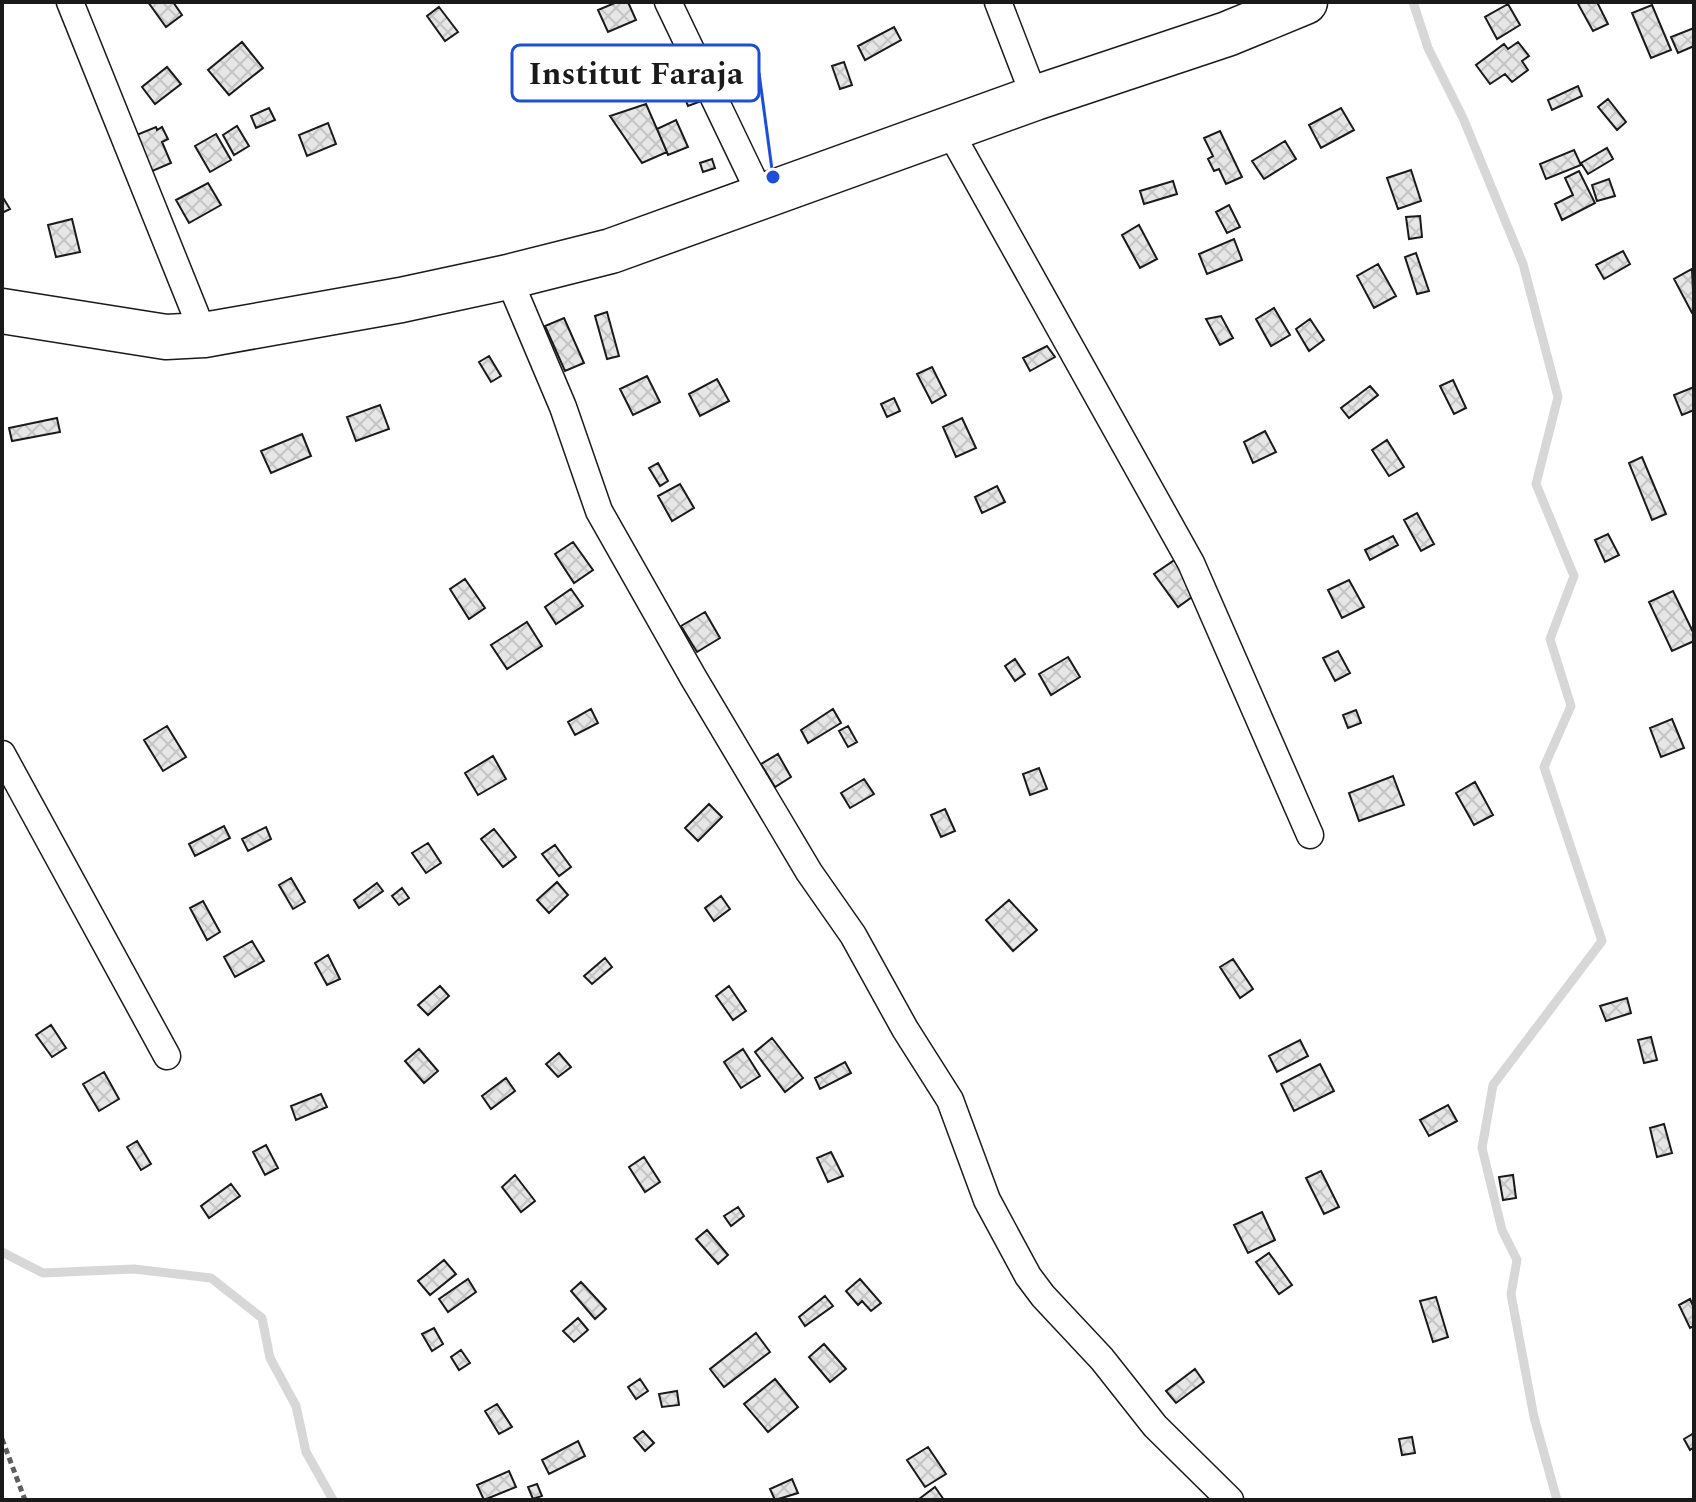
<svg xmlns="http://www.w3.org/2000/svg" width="1696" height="1502" viewBox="0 0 1696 1502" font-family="Spectral,serif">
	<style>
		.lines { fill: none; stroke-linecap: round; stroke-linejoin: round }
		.stream { stroke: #d7d7d7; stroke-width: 9 }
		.building { fill: url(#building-cross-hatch); stroke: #1a1a1a; stroke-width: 2 }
		.street-casing { stroke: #1a1a1a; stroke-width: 29 }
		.highway-casing { stroke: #1a1a1a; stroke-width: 47 }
		.path { stroke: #5f5f5f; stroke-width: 5; stroke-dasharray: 6 4; stroke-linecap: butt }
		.street { stroke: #fff; stroke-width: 26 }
		.highway { stroke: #fff; stroke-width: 44 }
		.leader { fill: none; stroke: #1d4ed8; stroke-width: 3 }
		.callout-dot { fill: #1d4ed8; stroke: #fff; stroke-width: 3 }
		.callout { fill: #fff; stroke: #1d4ed8; stroke-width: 3 }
		.callout-label { font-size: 32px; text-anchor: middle; font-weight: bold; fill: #1a1a1a }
	</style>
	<defs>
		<pattern id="building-cross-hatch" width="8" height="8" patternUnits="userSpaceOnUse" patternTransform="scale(2)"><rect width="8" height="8" fill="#e6e6e6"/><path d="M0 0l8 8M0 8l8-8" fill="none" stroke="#c5c5c5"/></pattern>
	</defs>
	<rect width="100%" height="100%" fill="#fff"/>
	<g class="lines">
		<!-- stream -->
		<path class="stream" d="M1413,2L1428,48L1463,118L1523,264L1558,397L1536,484L1574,576L1550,639L1571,706L1544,767L1602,941L1493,1085L1482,1148L1502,1230L1517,1260L1511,1294L1534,1417L1557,1500
			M2,1252L43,1273L134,1269L211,1278L262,1318L270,1358L296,1406L306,1452L333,1500"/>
	</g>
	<!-- building -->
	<path class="building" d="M148,2H173L182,15L166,27Z
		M617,2H628L636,20L608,32L598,10Z
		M1577,2H1597L1608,24L1593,31Z
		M1508,4L1520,25L1497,39L1485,17Z
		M1652,5L1671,50L1651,58L1632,13Z
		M439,7L458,32L445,41L427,16Z
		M894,27L901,40L865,60L858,46Z
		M1694,28V46L1678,53L1671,37Z
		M242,42L263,68L229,95L208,70Z
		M1518,42L1529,56L1522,61L1528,70L1512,82L1505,74L1490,84L1476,65L1504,44L1508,49Z
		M844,62L852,85L840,89L832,66Z
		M167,67L181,84L155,104L142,87Z
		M690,79L699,102L688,106L679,83Z
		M1578,86L1582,96L1552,110L1548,100Z
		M1608,99L1626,122L1617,130L1598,107Z
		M646,104L667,152L642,163L610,116Z
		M269,108L275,120L256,128L251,116Z
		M1341,108L1354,130L1321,148L1309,125Z
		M676,120L688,147L668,155L657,129Z
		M328,123L336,144L307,156L299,135Z
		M237,126L249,146L234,155L223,135Z
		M156,127L157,130L162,127L168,139L162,142L171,163L150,172L134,136Z
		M1220,131L1242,177L1226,184L1219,169L1214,171L1208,159L1213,156L1204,138Z
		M216,134L231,160L210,172L195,146Z
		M1285,141L1296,159L1264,179L1252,161Z
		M1607,148L1613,159L1588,174L1581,163Z
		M1574,150L1581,165L1546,179L1540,164Z
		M712,159L715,168L703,172L700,163Z
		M1411,170L1421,201L1398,209L1387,178Z
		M1579,171L1595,203L1562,220L1555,204L1573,195L1565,178Z
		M1609,179L1615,196L1597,201L1592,185Z
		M1173,181L1177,194L1144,204L1140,191Z
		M208,183L221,205L189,223L176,200Z
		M2,196L10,209L2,213Z
		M1229,205L1240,227L1227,233L1216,212Z
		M1420,216L1422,237L1409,239L1406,217Z
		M72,219L80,252L56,257L48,225Z
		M1139,225L1157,259L1140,268L1122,235Z
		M1234,239L1242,260L1207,274L1199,254Z
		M1623,251L1630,264L1604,279L1596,265Z
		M1416,253L1429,291L1417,294L1405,257Z
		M1378,264L1396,296L1374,308L1357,276Z
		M1692,269L1694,312L1692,313L1674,279Z
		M1274,308L1290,335L1271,346L1256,319Z
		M607,312L619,356L607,359L595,316Z
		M1221,316L1233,338L1220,345L1206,319Z
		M564,318L584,363L565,371L545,326Z
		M1310,319L1324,340L1309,351L1296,329Z
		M1047,346L1055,357L1030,371L1023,358Z
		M489,356L501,376L491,382L479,362Z
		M932,367L946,395L932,403L917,374Z
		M647,376L660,402L633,415L620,389Z
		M717,379L729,401L700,416L689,394Z
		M1453,380L1466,408L1454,414L1440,386Z
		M1370,386L1378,395L1349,418L1341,408Z
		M1694,387V410L1682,415L1674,395Z
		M894,398L900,411L887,417L881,404Z
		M380,405L389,429L356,441L347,417Z
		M57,418L60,432L12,441L9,428Z
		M962,418L976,448L956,457L943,427Z
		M1265,431L1276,452L1253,463L1244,442Z
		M302,434L311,456L271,473L261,451Z
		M1387,440L1404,467L1389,476L1372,450Z
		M1642,457L1666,514L1652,520L1629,463Z
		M658,463L668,481L660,486L649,468Z
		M680,484L694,508L672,521L658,496Z
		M997,486L1005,502L982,513L975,497Z
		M1417,513L1434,544L1421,551L1404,520Z
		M1608,534L1619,555L1605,562L1595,540Z
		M1393,536L1398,545L1370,560L1365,550Z
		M573,542L593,570L574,583L555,554Z
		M1176,559L1199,592L1178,607L1154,574Z
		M465,579L485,608L469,619L450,589Z
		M1349,580L1364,607L1342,618L1328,590Z
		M571,589L583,606L556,624L545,607Z
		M1673,591L1694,634V641L1672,651L1649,602Z
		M705,612L720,638L697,652L681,626Z
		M527,622L542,646L507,669L491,645Z
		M1338,651L1350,673L1335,681L1323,658Z
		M1068,657L1080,677L1051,695L1039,674Z
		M1015,659L1025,674L1015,681L1005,666Z
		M591,709L598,723L575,735L568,722Z
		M833,709L841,723L808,743L801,730Z
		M1356,710L1361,723L1348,728L1343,715Z
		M1672,719L1684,748L1661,757L1650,728Z
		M167,726L186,757L163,771L144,740Z
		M848,726L857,742L848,747L839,731Z
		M778,754L791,777L775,787L761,764Z
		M493,756L506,779L478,795L465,773Z
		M1039,768L1047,789L1030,795L1023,774Z
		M1393,776L1404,805L1359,821L1349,793Z
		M864,779L874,794L850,808L841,793Z
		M1475,782L1493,815L1474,825L1456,793Z
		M709,804L722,817L698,841L685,828Z
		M945,809L955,831L941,837L931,815Z
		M224,826L230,838L195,856L189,844Z
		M266,827L271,839L248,851L242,839Z
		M494,829L516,857L503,867L481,839Z
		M428,843L441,863L426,873L412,853Z
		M555,845L571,867L559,876L542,854Z
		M291,878L305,902L293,909L279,885Z
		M557,882L568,895L549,913L537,900Z
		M377,883L383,891L359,908L354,900Z
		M402,888L409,898L399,905L392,896Z
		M721,896L730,909L714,921L705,908Z
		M1009,900L1037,930L1013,951L986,920Z
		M203,901L220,932L207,940L190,908Z
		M252,941L264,961L235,977L224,957Z
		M328,955L340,979L327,985L315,963Z
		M605,958L612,967L592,984L584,976Z
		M1233,959L1253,989L1240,998L1220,967Z
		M440,986L449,996L428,1015L418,1005Z
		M729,986L746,1011L733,1020L716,996Z
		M1627,998L1631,1013L1606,1021L1600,1006Z
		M51,1025L66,1048L52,1057L36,1035Z
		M1651,1037L1657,1060L1644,1063L1638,1040Z
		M772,1038L803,1078L785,1092L755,1052Z
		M1300,1040L1308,1056L1277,1072L1269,1056Z
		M419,1049L438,1071L424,1083L405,1061Z
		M743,1049L760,1076L741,1088L724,1062Z
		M559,1053L571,1067L558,1077L546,1064Z
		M845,1062L851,1073L820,1089L815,1078Z
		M1320,1064L1334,1091L1294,1111L1281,1084Z
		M104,1072L119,1099L99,1111L83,1084Z
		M506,1078L515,1091L491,1109L482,1096Z
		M321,1094L327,1107L296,1120L291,1106Z
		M1448,1105L1457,1121L1429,1136L1420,1120Z
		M1664,1124L1672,1153L1657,1157L1650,1128Z
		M137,1141L151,1164L141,1170L127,1147Z
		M266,1145L278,1168L265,1175L253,1152Z
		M831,1152L843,1176L828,1182L817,1158Z
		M644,1157L660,1182L645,1192L629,1167Z
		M1321,1171L1339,1207L1324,1214L1306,1178Z
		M515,1175L535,1201L521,1212L502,1187Z
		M1513,1175L1516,1198L1503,1200L1499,1177Z
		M231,1184L240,1196L209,1218L201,1206Z
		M738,1207L744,1216L731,1226L724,1216Z
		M1262,1212L1275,1240L1248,1253L1234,1225Z
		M707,1230L728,1255L718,1264L696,1239Z
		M1269,1253L1292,1285L1279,1294L1256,1262Z
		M444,1260L456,1274L430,1295L418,1281Z
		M468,1279L476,1292L448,1312L439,1299Z
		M860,1279L881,1303L871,1311L862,1301L858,1305L846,1291Z
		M581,1282L606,1309L595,1319L571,1291Z
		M825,1296L833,1306L805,1326L799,1317Z
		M1436,1297L1448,1337L1433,1342L1420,1301Z
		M1690,1299L1694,1308V1326L1690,1328L1679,1305Z
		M578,1318L588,1330L574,1342L563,1331Z
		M434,1328L443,1344L432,1351L422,1334Z
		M756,1333L770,1352L724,1387L710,1369Z
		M824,1344L846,1369L830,1382L809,1357Z
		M461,1350L470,1363L459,1370L451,1357Z
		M1195,1369L1204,1382L1176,1403L1166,1391Z
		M640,1379L648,1391L636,1399L628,1387Z
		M775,1379L798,1407L768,1432L744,1404Z
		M677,1391L679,1405L662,1407L659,1394Z
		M497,1404L512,1427L499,1434L485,1411Z
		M643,1431L654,1443L645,1451L634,1438Z
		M1694,1433V1447L1690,1450L1684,1439Z
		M1412,1437L1415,1453L1402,1455L1399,1439Z
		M578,1441L585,1456L549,1474L542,1460Z
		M928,1447L946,1474L925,1487L907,1460Z
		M509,1471L516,1487L484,1500L477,1485Z
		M792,1479L798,1493L775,1500L770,1489Z
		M537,1484L542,1496L533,1499L528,1487Z
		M935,1487L944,1500H920L919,1499Z"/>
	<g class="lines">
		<!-- street casing -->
		<g class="street-casing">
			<path id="street" d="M70,2L204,335
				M668,2L762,198
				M998,2L1035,98
				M949,130L1191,563L1310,835
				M508,277L563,407L599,511L693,677L809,872L853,935L905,1029L950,1100L987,1200L1028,1276L1043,1296L1102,1359L1155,1426L1230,1500
				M2,754L167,1056"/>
		</g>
		<!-- highway casing -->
		<g class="highway-casing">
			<path id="highway" d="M2,311L166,337L204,335L401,300L508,277L611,251L1035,98L1227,34L1305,2"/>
		</g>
		<!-- path -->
		<path class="path" d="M2,1439L25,1500"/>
		<!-- street -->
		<use href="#street" class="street"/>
		<!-- highway -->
		<use href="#highway" class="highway"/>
	</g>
	<!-- callouts -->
	<path class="leader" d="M773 177L759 73"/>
	<circle class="callout-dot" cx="773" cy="177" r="8"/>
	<rect class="callout" x="512" y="45" width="247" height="56" rx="8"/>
	<g class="callout-label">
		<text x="636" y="84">Institut Faraja</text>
	</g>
	<!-- border -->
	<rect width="1696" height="1502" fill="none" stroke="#1a1a1a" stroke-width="8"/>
</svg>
